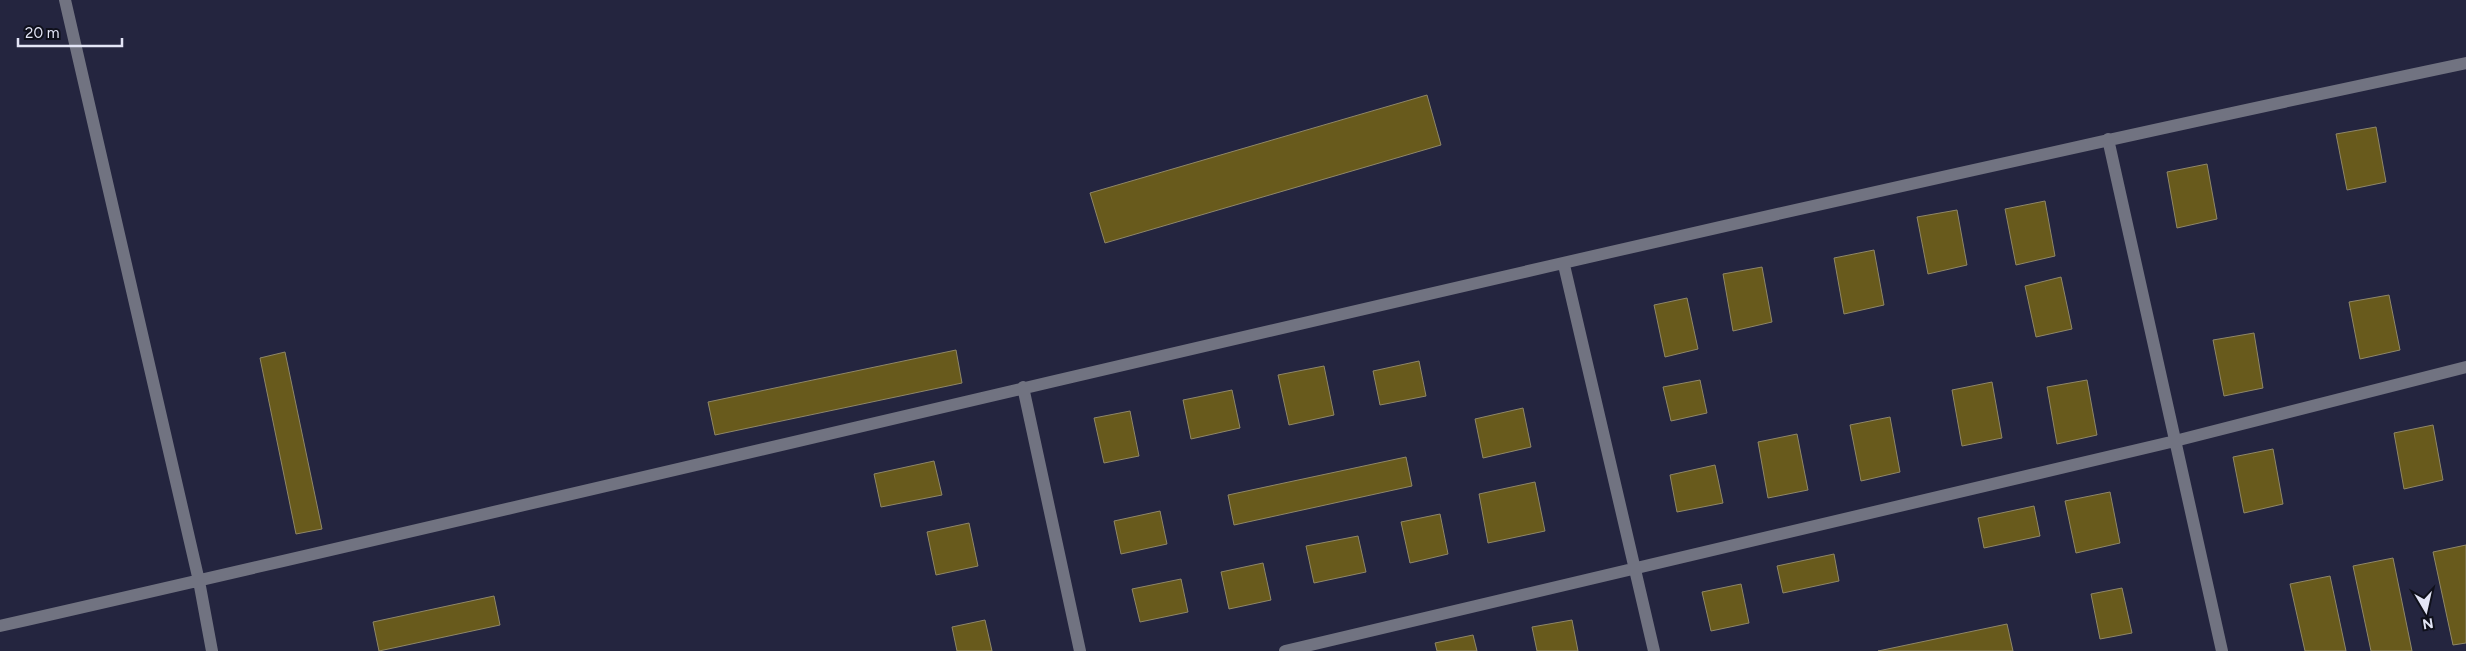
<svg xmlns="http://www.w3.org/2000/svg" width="2466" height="651" viewBox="0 0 2466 651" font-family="Figtree,sans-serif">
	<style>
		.building { fill: #685a1c; stroke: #8f8768 }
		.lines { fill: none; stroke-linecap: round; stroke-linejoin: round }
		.minor { stroke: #717381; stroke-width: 12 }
	</style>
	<rect width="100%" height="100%" fill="#24253f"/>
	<!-- building -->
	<path class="building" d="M1427,95L1441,145L1105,243L1090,193Z
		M2376,127L2386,182L2347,190L2336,134Z
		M2207,164L2217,219L2177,228L2167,172Z
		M2045,201L2055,256L2016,265L2005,209Z
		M1957,210L1967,265L1928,274L1917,217Z
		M1874,250L1884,305L1844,314L1834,258Z
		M1762,267L1772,322L1733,331L1723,274Z
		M2061,277L2072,329L2036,337L2025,286Z
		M2389,295L2400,350L2360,359L2349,302Z
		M1687,298L1698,349L1665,357L1654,305Z
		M2254,333L2263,388L2224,396L2213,340Z
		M956,350L962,383L715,435L708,402Z
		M285,352L322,529L296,534L260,358Z
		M1419,361L1426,396L1380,405L1373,371Z
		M1324,366L1334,415L1289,425L1278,375Z
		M1700,380L1707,413L1671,421L1663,387Z
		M2087,380L2097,435L2057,444L2047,387Z
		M1992,382L2002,438L1962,446L1952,390Z
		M1232,390L1240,428L1191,439L1183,400Z
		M1523,408L1531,447L1483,458L1475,419Z
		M1130,411L1139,456L1104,463L1094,418Z
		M1890,417L1900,472L1861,481L1850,425Z
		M2433,425L2443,480L2404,489L2394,433Z
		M1797,434L1808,490L1768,498L1758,442Z
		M2273,449L2283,504L2244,513L2233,457Z
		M1406,457L1412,486L1234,525L1228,495Z
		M934,461L942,495L881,507L874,474Z
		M1715,465L1723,503L1677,512L1670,475Z
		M1535,482L1545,531L1488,543L1479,494Z
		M2110,492L2120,543L2076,553L2065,501Z
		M2034,506L2040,536L1984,548L1978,518Z
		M1160,511L1167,544L1121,554L1114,521Z
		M1440,514L1448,554L1410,563L1401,522Z
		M969,523L978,566L936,575L927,532Z
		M1358,536L1366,572L1314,583L1306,546Z
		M2466,545V643L2453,645L2433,552Z
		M1834,554L1839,581L1783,593L1777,566Z
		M2393,558L2412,651H2371L2353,566Z
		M1263,563L1271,600L1229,609L1221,572Z
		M2330,576L2346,651H2305L2290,584Z
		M1181,579L1188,612L1140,622L1132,589Z
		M1741,584L1749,623L1711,631L1702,592Z
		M2122,588L2132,633L2100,639L2091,594Z
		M494,596L500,625L379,651L373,622Z
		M985,620L992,651H957L952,627Z
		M1572,620L1578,651H1537L1532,627Z
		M2007,624L2013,651H1878Z
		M1473,635L1477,651H1437L1435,643Z"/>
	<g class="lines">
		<!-- minor -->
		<path class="minor" d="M65,0L199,581L212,651
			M2108,139L2222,651
			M1564,265L1654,651
			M1023,387L1080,651
			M0,626C822,439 1641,237 2466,63
			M1285,651L2175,441L2466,367"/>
	</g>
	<!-- north arrow -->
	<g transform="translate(2426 611) rotate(171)" stroke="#0f101b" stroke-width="4" paint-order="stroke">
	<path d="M0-4L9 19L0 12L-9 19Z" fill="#e3e5f6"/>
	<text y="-8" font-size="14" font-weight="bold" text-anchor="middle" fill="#e3e5f6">N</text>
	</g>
	<!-- scale -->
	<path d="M18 38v8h104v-8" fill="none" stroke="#e3e5f6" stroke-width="2.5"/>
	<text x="25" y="38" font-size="15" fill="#e3e5f6" stroke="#0f101b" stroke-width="4" paint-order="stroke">20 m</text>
</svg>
